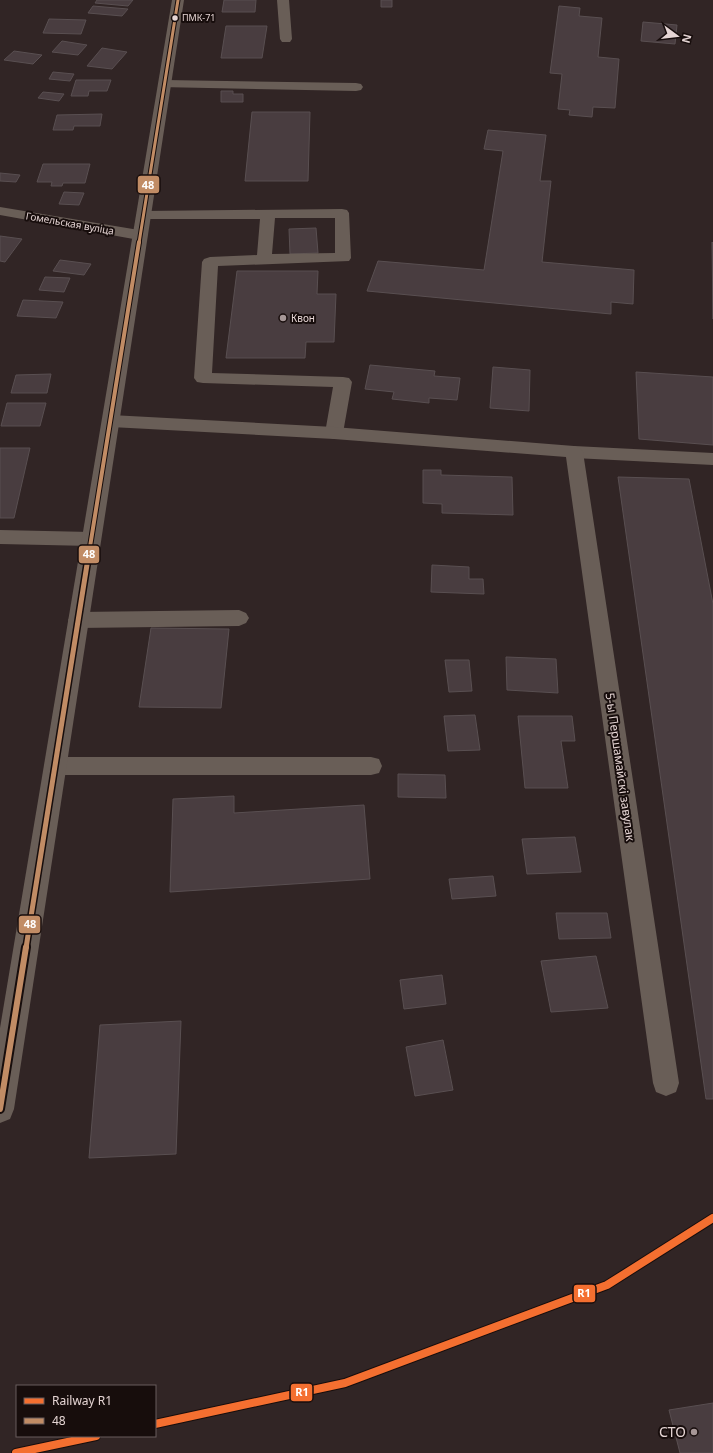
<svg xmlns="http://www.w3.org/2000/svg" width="713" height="1453" viewBox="0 0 713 1453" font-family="'Noto Sans',sans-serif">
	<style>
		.building { fill: #493d40; stroke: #594f51 }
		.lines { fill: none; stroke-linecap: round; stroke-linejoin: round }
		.service { fill: #695e57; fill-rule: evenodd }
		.minor { fill: #695e57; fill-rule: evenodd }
		.tertiary { fill: #695e57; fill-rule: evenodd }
		.bus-1-far3-casing { stroke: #170d0c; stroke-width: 5 }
		.bus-1-far2-casing { stroke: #170d0c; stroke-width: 6 }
		.bus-1-far1-casing { stroke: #170d0c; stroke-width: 8 }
		.bus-1-casing { stroke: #170d0c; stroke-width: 10 }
		.bus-1-far3 { stroke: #c18c65; stroke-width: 3 }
		.bus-1-far2 { stroke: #c18c65; stroke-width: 4 }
		.bus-1-far1 { stroke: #c18c65; stroke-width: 5 }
		.bus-1 { stroke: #c18c65; stroke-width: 6 }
		.rail-1-casing { stroke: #170d0c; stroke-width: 10 }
		.rail-1 { stroke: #f46f30; stroke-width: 8 }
		.bus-dot { fill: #e5d5d4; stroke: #170d0c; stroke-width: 1.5 }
		.poi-dot { fill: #a69797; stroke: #170d0c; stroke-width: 1.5 }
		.labels { text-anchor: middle; stroke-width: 4; stroke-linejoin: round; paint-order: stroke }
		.far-bus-label { font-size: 9px; fill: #e5d5d4; stroke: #170d0c; text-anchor: start }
		.far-street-label { font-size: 10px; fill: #e5d5d4; stroke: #170d0c }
		.far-poi-label { font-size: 10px; fill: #e5d5d4; stroke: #170d0c; text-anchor: start }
		.street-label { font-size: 12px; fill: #e5d5d4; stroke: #170d0c }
		.near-poi-label { font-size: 14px; fill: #e5d5d4; stroke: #170d0c; text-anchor: end }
		.line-badge { stroke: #170d0c; stroke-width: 1.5 }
		.badge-label { font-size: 11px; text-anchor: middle; font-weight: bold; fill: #fff }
	</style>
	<rect width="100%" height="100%" fill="#312525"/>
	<!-- building -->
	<path class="building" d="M97,0H133L128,6L95,3Z
		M224,0H256L255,12H222Z
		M381,0H392V7H381Z
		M93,6L128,9L122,16L88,13Z
		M559,6L580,8L579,16L602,18L598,57L619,59L615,108L593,107L592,117L569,115L570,110L558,109L562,74L550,73Z
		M49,19L86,20L81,34L43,33Z
		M643,22L677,25L675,44L641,41Z
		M226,26H267L262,58H221Z
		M62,41L87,45L78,55L52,52Z
		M102,48L127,52L112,69L87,66Z
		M14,51L42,55L33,64L4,60Z
		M53,72L74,74L70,81L49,79Z
		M76,80H111L107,91H89L88,96H71Z
		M221,91H233V94H243V102H221Z
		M43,92L64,94L59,101L38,98Z
		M252,112H310L308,181H245Z
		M102,114L100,126H74L73,130H53L57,115Z
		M488,130L546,135L540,181H551L542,262L634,270L633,304L611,302V314L367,291L378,261L484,270L503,151L484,149Z
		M43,164H90L85,183H63L62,186H51L52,182H37Z
		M0,173L20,175L16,182L0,181Z
		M64,192L84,193L79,205L59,204Z
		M316,228L318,253L290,254L289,229Z
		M0,236L22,239L5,262L0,261Z
		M712,242L713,243V319Z
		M60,260L91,264L84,275L53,271Z
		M237,271H318L317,294H336L334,342H306L305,358H226Z
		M45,277L70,278L64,292L39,290Z
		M23,300L63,302L56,318L17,316Z
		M370,365L435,371L434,376L460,378L457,400L429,398V403L392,399L394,392L365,389Z
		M493,367L530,370L529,411L490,408Z
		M636,372L713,377V445L639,439Z
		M51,374L47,393H11L16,375Z
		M7,403H46L40,426H1Z
		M0,448H30L14,518H0Z
		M423,470H441V475L512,477L513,515L442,513V504L423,503Z
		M618,477L689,479L713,604V1099H706Z
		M432,565L469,567V579H483L484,594L431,592Z
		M151,628L229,629L221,708L139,707Z
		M506,657L556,659L558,693L507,690Z
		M445,660H469L472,691L449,692Z
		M475,715L480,750L448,751L444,716Z
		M518,716H572L575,741H561L568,788H525Z
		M398,774L445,775L446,798L398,797Z
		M234,796V813L364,805L370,879L170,892L173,799Z
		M575,837L581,872L527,874L522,839Z
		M493,876L496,896L452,899L449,879Z
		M556,913H607L611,938L559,939Z
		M596,956L608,1008L551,1012L541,961Z
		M442,975L446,1004L404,1009L400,980Z
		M181,1021L176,1154L89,1158L100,1025Z
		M443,1040L453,1090L415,1096L406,1047Z
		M713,1403V1453H680L669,1410Z"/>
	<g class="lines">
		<!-- service -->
		<path class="service" d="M277,0H289L292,39L290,42H282L280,39Z
			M165,80L356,83L361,84L363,87L361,90L356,91L160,87L158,84L160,81Z
			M342,209L347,210L349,213L351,258L349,261L218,266L212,373L343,377L349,378L352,382L343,433L340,437L334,439L328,437L325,433L333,387L203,383L197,382L194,378L202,262L204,259L210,257L257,255L260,219H144L139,218L137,215L139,212L144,211ZM275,218H335V253L272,254Z
			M574,446L713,453V465L574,458L568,456L565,452L568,448Z
			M0,530L91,532L98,534L101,539L98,544L91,546L0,544Z
			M239,610L246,613L249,618L246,623L239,626L78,628L71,625L68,620L71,615L78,612Z
			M55,757H371L379,759L382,766L379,773L371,775H55L47,773L44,766L47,759Z"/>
		<!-- minor -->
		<path class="minor" d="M0,207L139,230L144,232L147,235L144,238L139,240L0,215Z
			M111,415L334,427L574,446L580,448L583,452L679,1083L676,1092L666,1096L656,1092L653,1083L566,457L334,439L111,427L105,425L102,421L105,417Z"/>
		<!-- tertiary -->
		<path class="tertiary" d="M172,0H184L14,1109L10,1119L0,1123V1028Z"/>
		<!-- bus-1-far3 casing -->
		<g class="bus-1-far3-casing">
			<path id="bus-1-far3" d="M139,243L178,0"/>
		</g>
		<!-- bus-1-far2 casing -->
		<g class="bus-1-far2-casing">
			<path id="bus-1-far2" d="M89,553L139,242"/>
		</g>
		<!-- bus-1-far1 casing -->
		<g class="bus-1-far1-casing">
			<path id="bus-1-far1" d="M26,948L89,552"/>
		</g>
		<!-- bus-1 casing -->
		<g class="bus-1-casing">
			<path id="bus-1" d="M0,1109L26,947"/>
		</g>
		<!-- bus-1-far3 -->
		<use href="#bus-1-far3" class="bus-1-far3"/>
		<!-- bus-1-far2 -->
		<use href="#bus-1-far2" class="bus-1-far2"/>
		<!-- bus-1-far1 -->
		<use href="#bus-1-far1" class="bus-1-far1"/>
		<!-- bus-1 -->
		<use href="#bus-1" class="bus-1"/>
		<!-- rail-1 casing -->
		<g class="rail-1-casing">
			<path id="rail-1" d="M155,1424L345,1383L607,1285L713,1218
				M16,1453L96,1436"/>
		</g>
		<!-- rail-1 -->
		<use href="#rail-1" class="rail-1"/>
	</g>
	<!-- markers -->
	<circle class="bus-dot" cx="175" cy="18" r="3.5"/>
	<g class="poi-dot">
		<circle cx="283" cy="318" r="4"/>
		<circle cx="694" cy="1432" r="4"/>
	</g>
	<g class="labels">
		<!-- far-bus labels -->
		<g class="far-bus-label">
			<text x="182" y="21">ПМК-71</text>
		</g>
		<!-- far-street labels -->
		<g class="far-street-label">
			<text transform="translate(70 223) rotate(10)" y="4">Гомельская вуліца</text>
		</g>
		<!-- far-poi labels -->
		<g class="far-poi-label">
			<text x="291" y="322">Квон</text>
		</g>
		<!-- street labels -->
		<g class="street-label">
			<text transform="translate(620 767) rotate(82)" y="4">5-ы Першамайскі завулак</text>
		</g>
		<!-- near-poi labels -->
		<g class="near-poi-label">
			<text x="686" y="1437">СТО</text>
		</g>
	</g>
	<g class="line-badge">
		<rect x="137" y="175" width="23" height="19" rx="4" fill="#c18c65"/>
		<rect x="78" y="545" width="22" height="19" rx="4" fill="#c18c65"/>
		<rect x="18" y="915" width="23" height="19" rx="4" fill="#c18c65"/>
		<rect x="573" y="1284" width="23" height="19" rx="4" fill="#f46f30"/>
		<rect x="290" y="1383" width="23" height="19" rx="4" fill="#f46f30"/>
	</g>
	<g class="badge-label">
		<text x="148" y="189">48</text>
		<text x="89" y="558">48</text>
		<text x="30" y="928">48</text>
		<text x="584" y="1297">R1</text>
		<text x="302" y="1396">R1</text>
	</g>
	<!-- legend -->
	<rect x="16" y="1385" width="140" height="52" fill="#170d0c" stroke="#695d5c"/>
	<rect x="24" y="1398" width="20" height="6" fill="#f46f30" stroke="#695d5c"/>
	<text x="52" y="1405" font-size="12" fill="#e5d5d4">Railway R1</text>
	<rect x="24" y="1418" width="20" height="6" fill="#c18c65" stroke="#695d5c"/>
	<text x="52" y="1425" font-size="12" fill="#e5d5d4">48</text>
	<!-- north arrow -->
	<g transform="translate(677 36) rotate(105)" stroke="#170d0c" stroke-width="3" paint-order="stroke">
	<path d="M0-3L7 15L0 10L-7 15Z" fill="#e5d5d4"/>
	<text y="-6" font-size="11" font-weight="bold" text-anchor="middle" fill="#e5d5d4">N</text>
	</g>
</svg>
